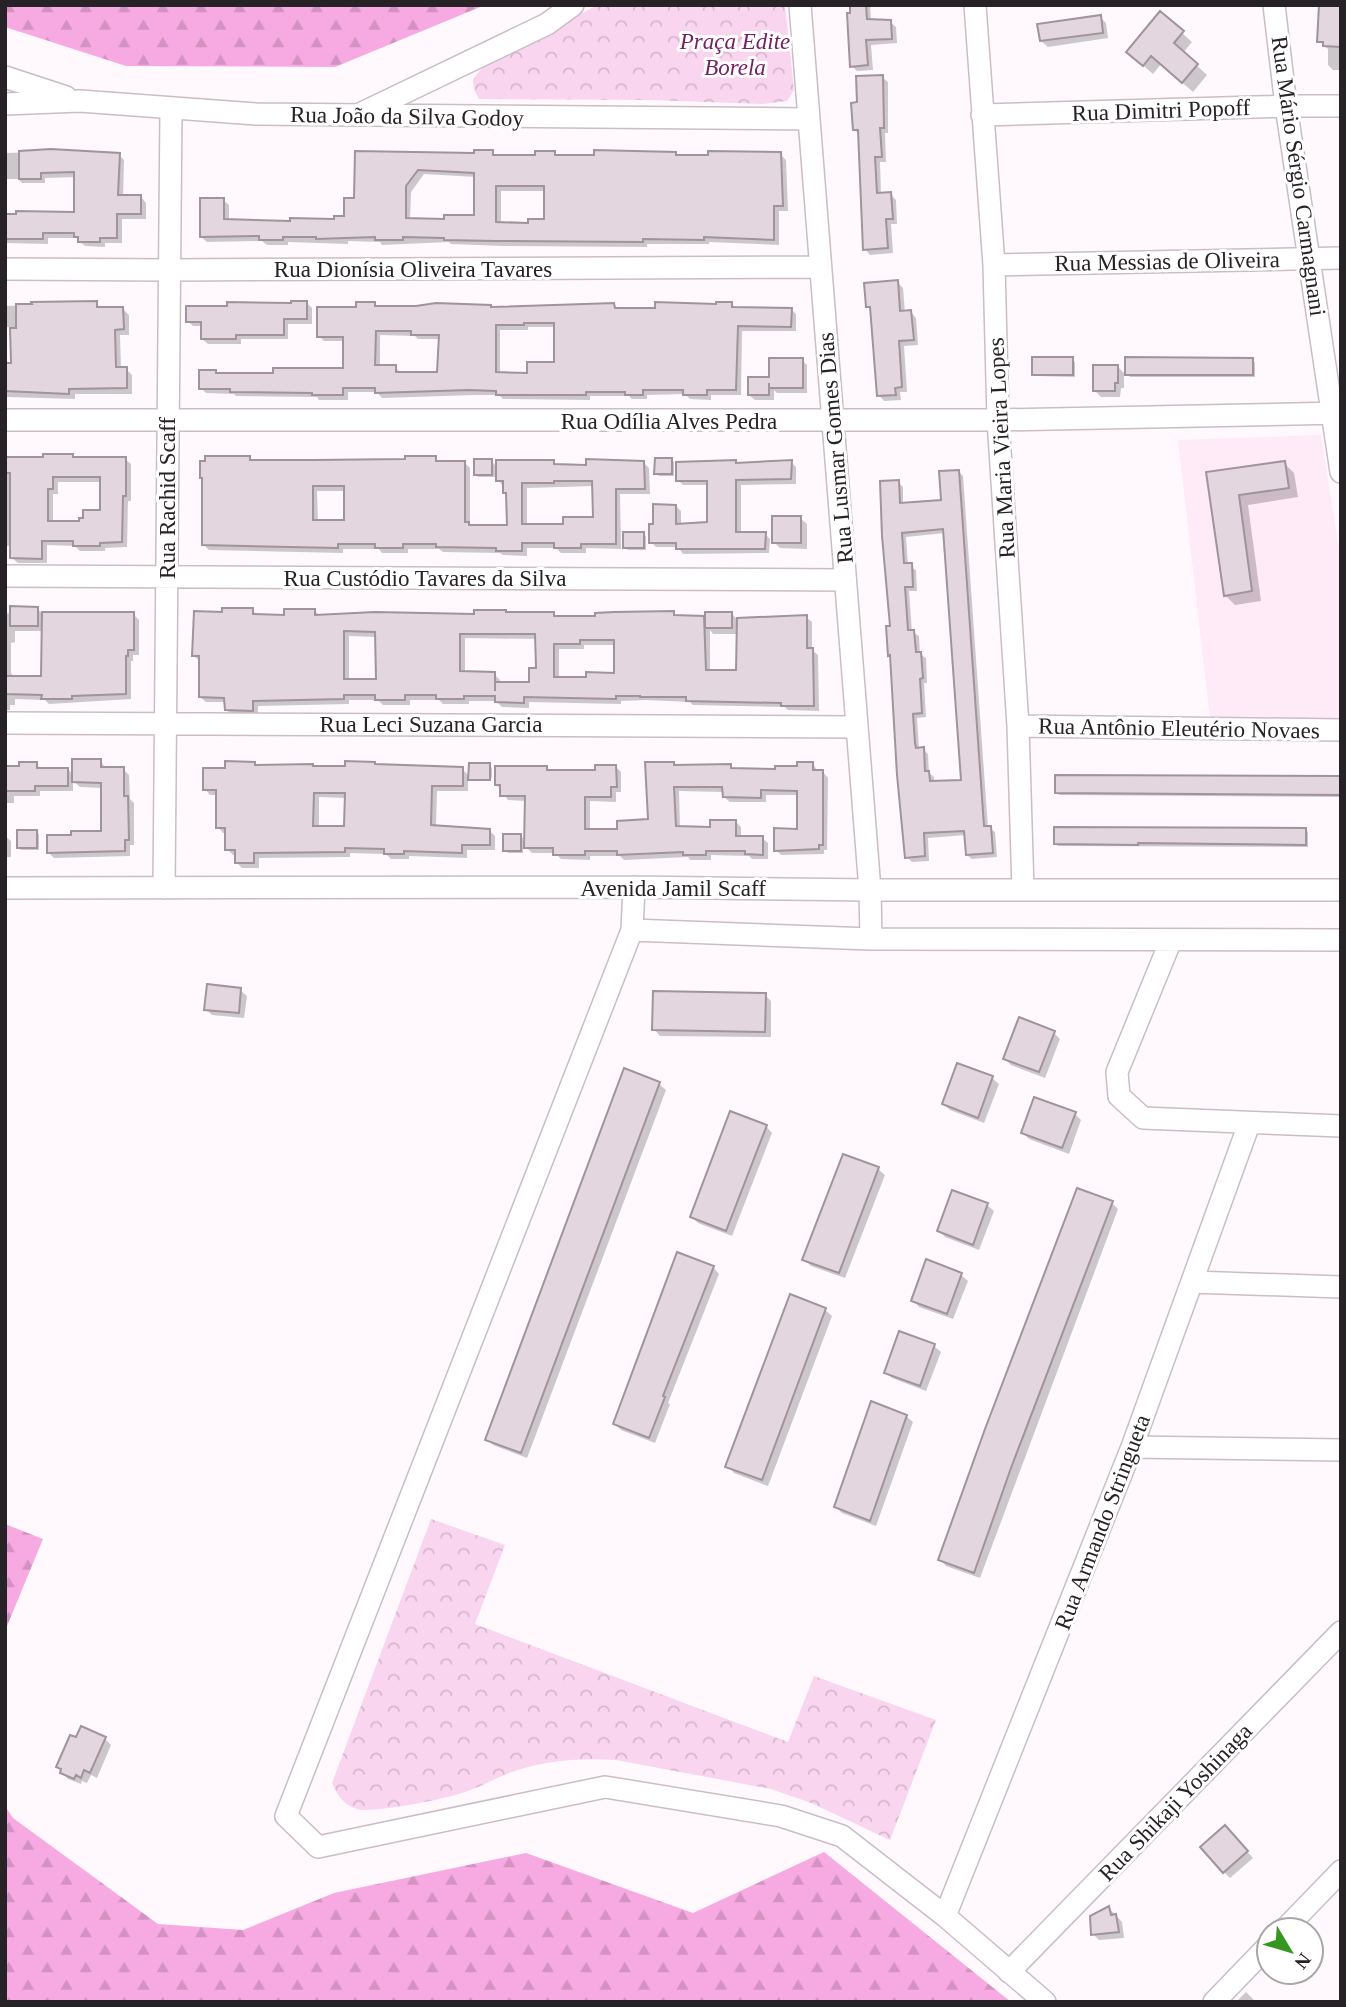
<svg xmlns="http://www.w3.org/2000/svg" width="1346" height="2007" viewBox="0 0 1346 2007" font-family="Georgia,serif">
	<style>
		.built { fill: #ffeaf8 }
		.forest { fill: url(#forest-firs) }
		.park { fill: url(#park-crowns) }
		.shadow { fill: #0003; fill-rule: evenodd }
		.building { fill: #e4d6df; stroke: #a0939c; stroke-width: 2; fill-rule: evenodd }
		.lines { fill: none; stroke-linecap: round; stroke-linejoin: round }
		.minor-casing { stroke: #cbbdc6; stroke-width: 24 }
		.minor { stroke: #fff; stroke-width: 21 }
		.labels { text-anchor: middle; stroke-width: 6; stroke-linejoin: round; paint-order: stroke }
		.park-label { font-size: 23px; font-style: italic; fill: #752064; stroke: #fff }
		.street-label { font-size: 23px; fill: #272225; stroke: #fff }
	</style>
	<defs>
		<pattern id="forest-firs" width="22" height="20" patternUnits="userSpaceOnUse" patternTransform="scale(1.75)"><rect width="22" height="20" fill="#f6aae1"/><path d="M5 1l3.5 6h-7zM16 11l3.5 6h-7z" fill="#d392c1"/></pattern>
		<pattern id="park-crowns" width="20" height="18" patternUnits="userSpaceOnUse" patternTransform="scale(1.75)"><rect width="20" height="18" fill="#fad5ef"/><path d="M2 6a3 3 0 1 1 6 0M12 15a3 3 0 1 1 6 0" fill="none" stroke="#d6b7cd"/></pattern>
	</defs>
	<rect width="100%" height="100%" fill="#fff9fd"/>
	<!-- built -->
	<path class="built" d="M1321,435L1341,562V725L1210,719L1178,440Z"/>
	<!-- forest -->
	<path class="forest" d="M5,5H485L335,67L126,66L5,27Z
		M5,1524L43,1539L5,1631Z
		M5,1806L13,1818L158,1924L243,1930L334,1893L526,1853L693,1913L824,1852L1011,2002H5Z"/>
	<!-- park -->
	<path class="park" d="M597,5H785L794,90L787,101L763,104L649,100L479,99L474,90L473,79L482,68Z
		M431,1519L505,1545L475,1624L788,1742L814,1676L936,1720L890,1840L811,1803L771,1789L616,1760C583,1758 552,1760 521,1769C500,1775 482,1787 462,1793C445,1799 370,1814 357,1809C344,1805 337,1795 332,1783Z"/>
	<!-- shadow -->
	<path class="shadow" d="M850,5H870L871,21L890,22L896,27L897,43L871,45L873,70L857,71L852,66Z
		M1319,5H1341V70H1333L1328,65V49L1319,41Z
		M1160,13L1192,42L1183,53L1207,75L1193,92L1161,64L1153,74L1138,61Z
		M1100,17L1106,23L1108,38L1048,47L1041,41Z
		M882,77L888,82V133H885L886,162H880L881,195L890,194L896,200L897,224H891L893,253L870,255L865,249L860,135L854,129L859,104Z
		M73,151L119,155L124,160L123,197H141L146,203V219H122V243H105V247L85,246L76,238H48V244L5,243V216L76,214V177L45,178V183H22L18,179H5V153Z
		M492,152L497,157H537L554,153L558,157L780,154L786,160L788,211H779V245L709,242V244H647V247L503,246L451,244L449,242L382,245L380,242L348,241V244L288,242V245H267L262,241L207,242L201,237L223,200L229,205V220L292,223L336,221L346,217L356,199V153L476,155ZM424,174L476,177V217L446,221L410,220L411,192ZM501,191H546V221L529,224H501Z
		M897,282L903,288L905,313L911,312L916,318L918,345L904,346L907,392H900L901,400L884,401L879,395L872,310L868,306Z
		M306,302L312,308V324H288V339H241V344H208L202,339V326H193L188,321Z
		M96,303L102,309H123L129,315V335H120L121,369H126L132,375V394H75V399L7,397L5,365H12V327H5V306Z
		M375,304L379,308L614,305L619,310L732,304L737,309H791L796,314V331H742L741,395H711V400L690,399L685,394L647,395V399H632L629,396H590V400L503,399L499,395H475L382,398L377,392H348V400H319L317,397L236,396L234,394L206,393L201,388L215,372L218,375H275L345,370V341H324L319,336L358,309ZM528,327H556V364L529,374H500V330H528ZM380,335L415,336L418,339H440L439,374L400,372L395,367H380Z
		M1072,359L1075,362V377L1036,376L1033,374Z
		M802,360L807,365V393H777L774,390V400H755L749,395Z
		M1253,360L1255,363V377H1130L1127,374Z
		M1118,367L1124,373V388H1121L1120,397H1101L1095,391Z
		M72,455L75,458L125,459L131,464V501H128L127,547L105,548V551H80L75,546L47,545V563H18L12,558V546H5V457L44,459ZM58,482H102V511L80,523H53V494H58Z
		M249,457L253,461L313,462L435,458L439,463H465L470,468V526L508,527V495L497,477H478L475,474L491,461L497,467L554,462L558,466L644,463L649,468L650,494H620L621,549L586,548V553H561L556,548H527V556L503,555L500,553L443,552L439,549H408V553H382L379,549H343V553L209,550L203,544ZM594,486L595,519L564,526H527V488ZM317,491H346L345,521H318Z
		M671,460L674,462V476H659L656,473Z
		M735,462L738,464L791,462L796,467V484L741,485V534H765L770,539L769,553L683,554L678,547H656L651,542L655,525L676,506L681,511V525L708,524L709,485H683L678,480Z
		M1284,463L1294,473L1298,497L1248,505L1261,601L1235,605L1225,595L1208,474Z
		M958,471L963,476L988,828L995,832L997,857L972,859L967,855L966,835L928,838L929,861L912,862L907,857L892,658L889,655L898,482L903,487V504L943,502ZM945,533L963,781L934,782V777L929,773L928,754L923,749H919L917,718L926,717L924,683H927L926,658L920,654L919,636L912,632L909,591H917L916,570L908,565L906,537Z
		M800,518L807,524V549L780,548L774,542Z
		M643,534L646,536V550H628L625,548Z
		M37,609L42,613L133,614L139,620V655H133V661H131V699L49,704L45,700L15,699V705H10V710H5V614ZM15,631H44L43,678H15L11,673V643L15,642Z
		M252,610L258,616H286L315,611L320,616L507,614H553L557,618L673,613L677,617H704L706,620L732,614L738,620L806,617L812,622V650L818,655L819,711L788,710L785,707L693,705L690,702L646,700L621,701V704L529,702V708L502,707L496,701H469V704H443L439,700H410V705H383L378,700H349V704L258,706V716L232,715L227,710L226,702H206L200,697L201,662L194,656L224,613ZM710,630L713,634H738V672H710ZM349,636L377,637V681H349ZM465,638L537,639V670L531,684H500V680L494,674L465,673ZM584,645H616V674L587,679H559V649H584Z
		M100,760L106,769H123L129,775L130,799L134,803V845H130V856L54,858L48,852L102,833V788L80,787L73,781V791H40V796H14V803H5V768L36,764L41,769H68L74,776Z
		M254,763L257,767L315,768H346L374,763L377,766L462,769L470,777L489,765L492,768V778L470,779L468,777V791H437L436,827L489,830L495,836V850H467V858L409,856V859H391L386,854L350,853V857L259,858V868H242L236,862V855H233L227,849V833H223L218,827V795H210L205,789L227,770ZM319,797L346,798V828H319Z
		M673,764L676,767L730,765L735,770H777L813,764L818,772H823L828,778L827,850H824V854L781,855L776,850L799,831V795H766V802H730L724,797V792L679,791L680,828H712L736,822L741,827V837L762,838L768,843V859H752L749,856L711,855V860H690L688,857L624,860L620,856H590V860L561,859L555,853H532L526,847L527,801L508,800L497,785L547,767L551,772H597L616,767L621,772V792H616V802L590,801V830H618L650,821Z
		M1341,778V797L1059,795L1056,792Z
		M1305,830L1308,832V847L1058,846L1056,843Z
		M36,831L39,834V850H21L19,847Z
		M520,835L523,838V853H508L505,850Z
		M5,836L11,841V857H5Z
		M240,990L247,996L244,1018L212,1015L206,1009Z
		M765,995L771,1001V1037L660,1036L654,1029Z
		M1054,1033L1060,1039L1045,1078L1011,1065L1005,1059Z
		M958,1065L992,1078L999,1084L984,1123L950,1110L944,1104Z
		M659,1084L666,1090L527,1458L493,1445L487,1439Z
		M1075,1114L1081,1120L1069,1154L1029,1139L1023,1133Z
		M766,1126L772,1133L732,1236L698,1223L692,1217Z
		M878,1169L885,1175L845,1278L811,1266L804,1259Z
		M953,1192L987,1205L994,1211L979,1250L945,1237L939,1231Z
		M1112,1203L1118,1209L980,1578L946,1566L940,1559Z
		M713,1267L719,1274L668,1403L670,1404L655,1443L621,1430L615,1424Z
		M961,1275L968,1281L953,1319L919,1307L913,1300Z
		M825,1310L832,1316L768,1486L734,1473L728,1466Z
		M900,1333L934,1346L941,1352L926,1391L892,1378L886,1372Z
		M906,1416L913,1422L876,1526L842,1513L836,1507Z
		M105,1739L111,1745L97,1778L91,1775L87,1783L82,1781L81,1784L68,1779L62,1772L58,1767Z
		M1231,1834L1253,1858L1230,1878L1224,1872Z
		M1109,1908L1122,1922L1124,1938L1099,1940L1093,1934Z
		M1246,1992L1256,2002H1236Z"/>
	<!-- building -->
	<path class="building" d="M850,5H866L867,19L891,20L892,39L866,40L868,65L850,67L847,13H850Z
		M1319,5H1341V47L1323,46V42H1317Z
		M1160,11L1184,31L1174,43L1198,64L1182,83L1151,56L1143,66L1126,52Z
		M1101,15L1103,33L1040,41L1037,24Z
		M883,75L884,128H880L882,157H875L877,193L891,192L893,219H886L888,248L863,250L858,130H853L851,103L857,102L856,76Z
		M51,149L120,153L118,195H141V214H117V238H100V242H78V237H74V233H43V239H5V214H16V211L74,212V172L41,173V179H19V151Z
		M474,150H493V155H535V151H555V155H594V150L676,152V155H708V151L781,152L783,206H774V240L704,237V240L643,239V242L496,241L444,240V238L403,237V240H375V237L316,239V237H283V240H259V236L200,237V198H224V219L290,221V218L334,219V216H344V198H354L355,151L474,153ZM418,170L474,173V215H444V219L406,218V186ZM496,186H544V219H528V223L496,222Z
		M898,280L900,311L911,310L914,340L899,341L902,387L895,388L896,395L877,396L870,307H866L864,283Z
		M97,301V307H123L124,329L115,330L116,367H127V388L69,389V394L5,391V363H11L10,328H16V304H32L31,302Z
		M291,301H307V319H284V335H236V339H201V322H186V306H227V302L291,303Z
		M356,302H375V306H416L436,303L491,305V307L614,303L615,308H655V302L716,304V302H732V307L792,308L791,327L738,326L736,390H707V395H683V390H643V395H625V392H586V395H496V391L469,390L375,393V388H343V395H312V393L230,392V389H199V370H216V373H273V368H343V337H317V307H356ZM524,323H554V362H527V373L496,372V325H524ZM376,331H411V335H439L437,372H396V365H375Z
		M1032,357H1073V375H1032Z
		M1125,357L1253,358V375H1125Z
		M769,358H803V388H769V383V395H748V377H769Z
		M1093,365H1118V383H1115V391H1093Z
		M43,454H73V457H126V496H123L122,542L100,543V546H73V541H42V559L10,558V473H5V457H43ZM53,477H100V510H83V518H79V521H48V489H53Z
		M205,456H250V460H313L405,459V456H436V461H465V522H469V525H507L506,493H503V481H496V460H554V464L586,465V459L644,461L645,489H616V544H581V548H554V543H522V551H496V548L436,547V544H403V548H375V544H338V548L202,545V478H200V461H205ZM554,481H592L593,517H563V524H522V483H554ZM313,486H344V520H313Z
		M655,458H672V474H654Z
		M474,459H492V475H474Z
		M736,460V463L792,460L791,479L736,480V532H766L765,549H676V543H649V524H653V504L676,505V524L707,522V481H676V462Z
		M1285,461L1289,488L1239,495L1252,591L1224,596L1206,472Z
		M959,470L984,826H991L993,853L966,855L964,831L924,833L925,856L905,858L897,775L890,655L888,656L886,626H890L882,536L880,481L899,480L900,503L941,500L939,471ZM943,529L961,780L930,781L929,771H925L924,747L916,748L915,743L913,714L922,713L920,679L923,678L921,652H916L914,630H908L905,587H913L912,563H904L902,533Z
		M772,516H801V543H772Z
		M623,532H644V548H623Z
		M10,606L38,607V626H10Z
		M222,608H253V614L284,615V609H315V615L375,612L474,614V610H506V612H554V616H595V613L614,612L674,611V615L704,616L706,670H736L737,618L807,615V648H813L814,706H781V703L686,701V697H640V696H616V699L524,697V703L495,702V696H464V699H436V695H405V700H375V695H344V699L253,701V711L225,710L224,698L199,697V656H192L194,611L222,612ZM344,631L375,632L376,679H344ZM460,634H535L536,668H529V682H495V691V672L460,671ZM580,640H614V673L586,672V677H554V644H580Z
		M42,612H134V650H128V656H126V694L72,696V699H41L42,695L5,694V676H41Z
		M705,612H732V628H705Z
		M72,759H101V767H124V796H128L129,840H125V851L47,853V835H71V831H101V783L72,782Z
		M225,761L255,762V765L313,764V766H345V761L375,762V764L463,767V786H432L431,825L490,829V845H462V853L404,851V854H384V849L345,848V852L254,853V863H235V850H225V828H216V790H203V768H225ZM314,793H345L344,826H313Z
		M19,762H37V768H68V786H35V791H5V766H19Z
		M645,762H674V765L731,764V768L775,769V766H797V762H813V770H823V845H819V849L774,851V828L797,829V791L761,790V798L723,797L722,787H674L676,826L710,827V820H736V836H763V855L745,854V851H706V855H683V852L617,855V851H585V855H553V848H524L525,796H500V785H495V766H547V770H595V765H616L617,787H611V797H585V829H617V821L648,819Z
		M469,763H490V780H468Z
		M1055,775L1341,776V795L1055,793Z
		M1054,827L1306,828V845L1138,843V845L1054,844Z
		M17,830H37V848H17Z
		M503,834H521V851H503Z
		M207,984L241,988L239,1013L204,1010Z
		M653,991L766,993L765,1032L652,1030Z
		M1019,1017L1055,1031L1039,1072L1003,1059Z
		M957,1063L993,1076L978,1118L942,1104Z
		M624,1068L660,1082L521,1453L485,1440Z
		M1034,1097L1076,1112L1062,1148L1021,1133Z
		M730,1111L767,1125L726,1231L690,1217Z
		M843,1154L879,1167L839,1273L802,1260Z
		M1077,1188L1113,1201L1011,1468L974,1573L938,1560L985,1429Z
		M952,1190L988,1203L973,1245L937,1231Z
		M677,1252L714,1266L663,1396L665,1397L649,1438L613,1424Z
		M926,1259L962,1273L947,1314L911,1301Z
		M790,1294L826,1308L762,1480L725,1467Z
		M899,1331L935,1344L920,1386L884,1373Z
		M871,1401L907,1415L870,1521L834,1507Z
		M81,1726L106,1737L90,1773L84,1770L81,1778L76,1775L74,1779L60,1773L61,1769L56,1767L70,1735L76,1737Z
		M1225,1825L1248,1851L1223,1873L1200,1847Z
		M1109,1906L1111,1915L1116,1914L1119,1932L1091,1935L1090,1916Z"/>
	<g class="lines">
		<!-- minor casing -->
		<g class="minor-casing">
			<path id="minor" d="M800,5L870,890L871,939
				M975,5L994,265L998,420L1018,726L1023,890
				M1274,5L1286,106L1341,472
				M5,77L66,97
				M5,104L80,101L256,114L809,119
				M362,113L547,24L573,5
				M982,115L1286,106H1341
				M994,265L1341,258
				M5,269L169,270L820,267
				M5,420H998L1341,413
				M5,576L845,580
				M5,723L857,727
				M1018,726L1341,730
				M634,887L632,930L286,1816L318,1847L605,1787L781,1816L842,1836L945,1916L1045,2002
				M5,888L634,887L870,890H1341
				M164,888L171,108
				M632,930L871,939L1341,940
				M1171,940L1117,1072L1119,1096L1143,1118L1341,1126
				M1192,1282L1341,1287
				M1132,1447L1341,1450
				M945,1916L1132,1447L1249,1124
				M1284,1930L1341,1871
				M1009,1972L1341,1632
				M1214,2002L1269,1945"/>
		</g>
		<!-- minor -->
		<use href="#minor" class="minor"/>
	</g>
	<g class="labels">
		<!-- park labels -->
		<g class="park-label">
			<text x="735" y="49">Praça Edite<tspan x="735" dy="26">Borela</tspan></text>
		</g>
		<!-- street labels -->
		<g class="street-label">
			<text transform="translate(1161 110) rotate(-2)" y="8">Rua Dimitri Popoff</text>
			<text transform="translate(407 116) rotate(1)" y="8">Rua João da Silva Godoy</text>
			<text transform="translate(1299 176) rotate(82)" y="8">Rua Mário Sérgio Carmagnani</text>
			<text transform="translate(1167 261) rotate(-1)" y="8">Rua Messias de Oliveira</text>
			<text x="413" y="277">Rua Dionísia Oliveira Tavares</text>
			<text x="669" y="429">Rua Odília Alves Pedra</text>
			<text transform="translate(835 448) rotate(-95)" y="8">Rua Lusmar Gomes Dias</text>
			<text transform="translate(1001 448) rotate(-93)" y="8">Rua Maria Vieira Lopes</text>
			<text transform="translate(167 498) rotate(-90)" y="8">Rua Rachid Scaff</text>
			<text x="425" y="586">Rua Custódio Tavares da Silva</text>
			<text x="431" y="732">Rua Leci Suzana Garcia</text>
			<text transform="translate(1179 728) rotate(1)" y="8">Rua Antônio Eleutério Novaes</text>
			<text x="673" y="896">Avenida Jamil Scaff</text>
			<text transform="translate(1102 1522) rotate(-69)" y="8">Rua Armando Stringueta</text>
			<text transform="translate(1175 1802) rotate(-46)" y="8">Rua Shikaji Yoshinaga</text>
		</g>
	</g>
	<!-- border -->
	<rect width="1346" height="2007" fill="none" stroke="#272225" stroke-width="14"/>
	<!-- north arrow -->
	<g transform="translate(1290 1951) rotate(128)"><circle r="33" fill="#ffffff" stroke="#a9a7a8" stroke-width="2"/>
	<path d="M0-5L12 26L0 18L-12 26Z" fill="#34981e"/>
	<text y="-10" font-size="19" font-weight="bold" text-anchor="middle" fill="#272225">N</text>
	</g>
</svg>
